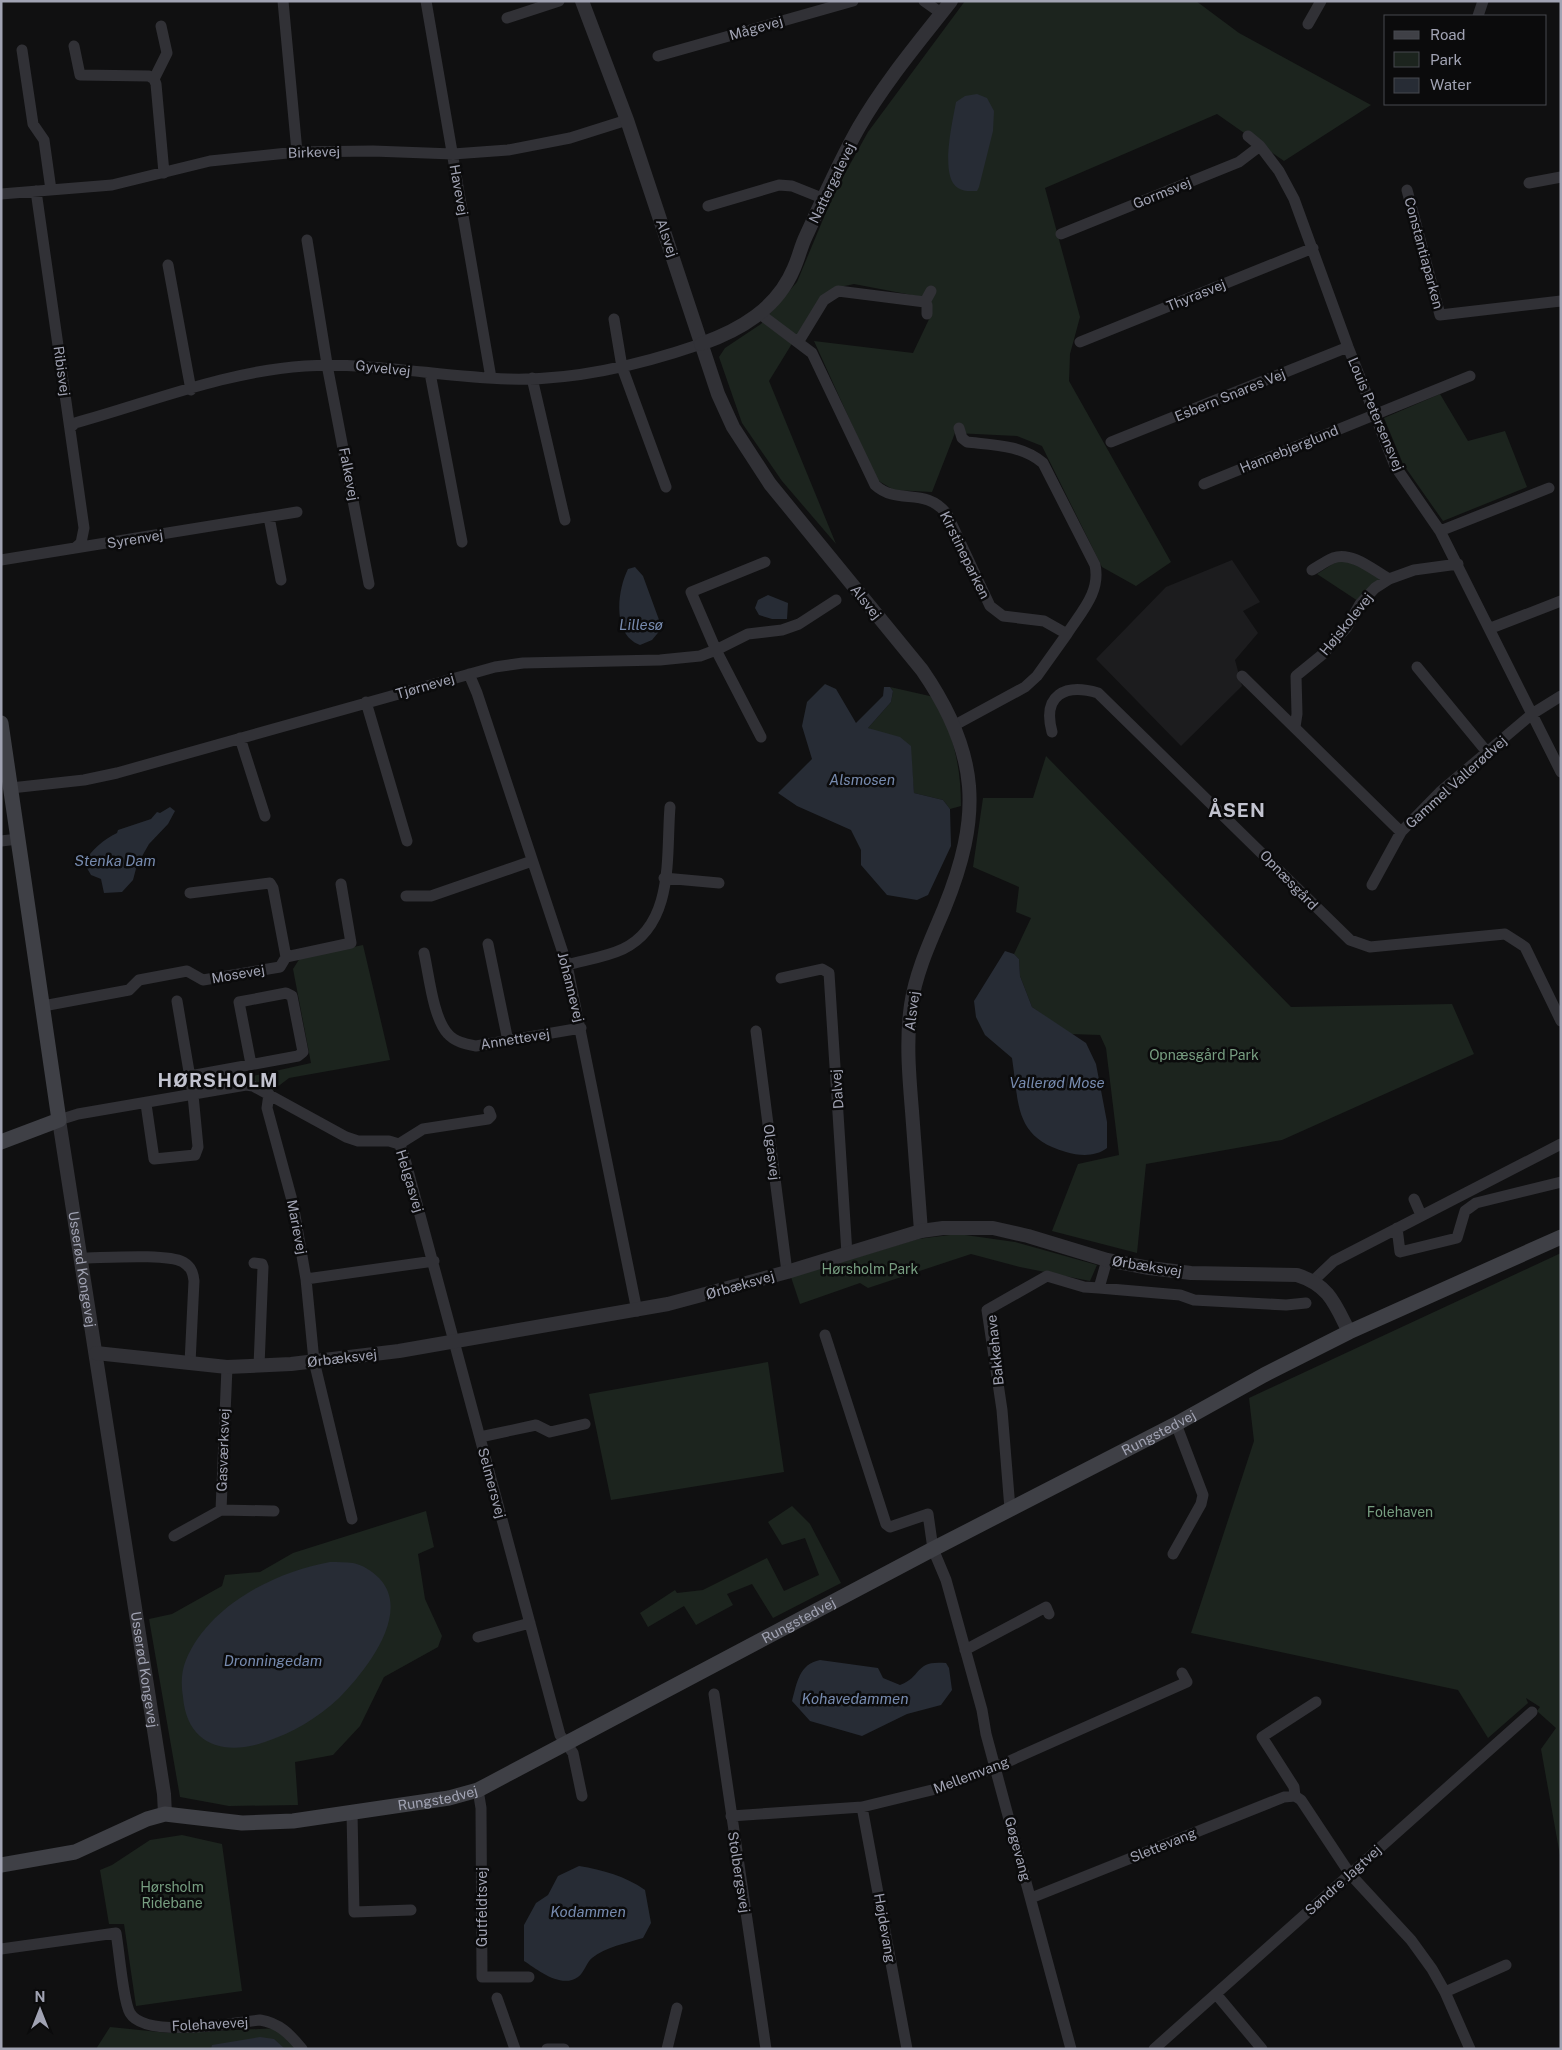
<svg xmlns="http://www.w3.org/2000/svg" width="1562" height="2050" viewBox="0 0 1562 2050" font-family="'Public Sans',sans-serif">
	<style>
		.built { fill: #1c1c1e }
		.green { fill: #1c241e }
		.water { fill: #272c35 }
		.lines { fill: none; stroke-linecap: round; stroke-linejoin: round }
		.minor { stroke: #313136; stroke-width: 11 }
		.tertiary { stroke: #313136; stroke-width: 14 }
		.secondary { stroke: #3f4046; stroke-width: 15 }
		.labels { text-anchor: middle; stroke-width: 5; stroke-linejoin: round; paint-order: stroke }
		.street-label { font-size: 14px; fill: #a1a3b3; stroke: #0b0b0c }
		.park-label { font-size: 14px; fill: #779e81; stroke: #0b0b0c }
		.water-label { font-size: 15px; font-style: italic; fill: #778baf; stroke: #0b0b0c }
		.district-label { font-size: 19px; font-weight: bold; letter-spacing: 1px; fill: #c2c3cf; stroke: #0b0b0c }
	</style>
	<rect width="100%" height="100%" fill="#101011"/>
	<!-- built -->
	<path class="built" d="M1232,560L1260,602L1243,611L1258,633L1235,660L1242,686L1181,746L1096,659L1166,587Z"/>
	<!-- green -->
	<path class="green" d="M965,1H1196L1239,33L1371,105L1284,161L1217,114L1045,188L1080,317L1070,354L1069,381L1171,562L1136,586L1102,567L1042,446L1017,436L955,433L932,492L894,490L877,480L814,341L913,353L931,315L922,297L854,284L840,287L820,298L769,381L836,544L782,481L742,423L719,357L725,348L761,324L797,282L834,193L868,132Z
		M1440,394L1468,441L1505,431L1527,487L1443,521L1403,464L1384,418Z
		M1336,562H1352L1381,578L1358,601L1317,574Z
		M890,687L934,697C953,733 961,766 961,806L950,809L943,800L914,793L910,746L868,728L891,702L893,691Z
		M1046,756L1291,1007L1452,1004L1474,1054L1282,1140L1146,1164L1137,1253L1052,1231L1078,1164L1119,1155L1106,1048L1100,1035L1070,1034L1032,1007L1020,976L1019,959L1014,954L1031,918L1016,912L1019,887L973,867L983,798H1033Z
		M363,945L390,1060L289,1078L272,1091L249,1077L311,1063L293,969L300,958Z
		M958,1234L1015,1242L1097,1265L1090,1281L1020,1267L971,1254L868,1288L860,1283L800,1304L791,1277L918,1239Z
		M1561,1253V1861L1541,1749L1556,1728L1537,1711L1540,1707L1526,1698L1528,1703L1488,1738L1458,1690L1191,1633L1254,1441L1249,1398Z
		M768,1362L784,1472L611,1500L589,1394Z
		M792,1506L810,1524L841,1583L773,1618L752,1584L727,1594L733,1605L696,1625L684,1606L648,1627L640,1613L675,1590L677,1593L703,1590L767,1558L784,1591L819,1575L805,1538L782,1545L768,1522Z
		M426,1511L434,1547L418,1554L425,1599L442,1636L438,1647L384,1677L360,1726L333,1755L295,1762L298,1805L229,1806L180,1797L149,1619L172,1614L222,1586L225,1575L260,1572L293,1553Z
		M182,1835L222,1844L242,1991L136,2006L124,1924H109L100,1870L112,1865L150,1840Z
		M110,2027L169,2033L279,2028L295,2049H96Z"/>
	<!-- water -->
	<path class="water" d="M977,94L987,98L994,111L993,131L979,187L977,191C970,191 964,192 958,188C939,177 953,120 956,102L965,96Z
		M635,567L643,576L662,628L652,640L640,645C612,635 617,591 628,569Z
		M768,595L788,603L787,619H772L759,615L755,608L758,600Z
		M825,684L836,689L856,723L883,696L884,687H890L893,691L891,702L868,728L900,737L911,746L914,793L943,800L950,809L951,846L928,895L917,900L887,895L861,865V850L851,830L797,806L778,793L812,759L802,726L807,702Z
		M170,807L175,811L168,824L149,844L137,865L133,880L122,892L104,893L101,879L91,875L84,863C91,850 104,839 117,833L118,830L151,819L157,812L160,813Z
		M1005,951L1014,954L1019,959L1020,976L1032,1007L1086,1043L1096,1064L1107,1122V1148C1095,1157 1080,1156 1066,1152C1014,1137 1019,1104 1012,1058L985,1035L976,1017L974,1001Z
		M330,1562C338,1562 346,1562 353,1563C363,1565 372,1571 379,1578C413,1613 364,1673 339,1698C318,1718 292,1733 265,1742C224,1756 187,1745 183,1697C181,1685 181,1672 186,1660C209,1605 275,1572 330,1562Z
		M820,1660L878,1668L883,1678L900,1685C923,1676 914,1660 946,1663L949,1668L952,1690L941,1705L907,1714L862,1736L810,1721L792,1701C797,1683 799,1664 820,1660Z
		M579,1866C603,1870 625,1876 645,1890L651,1923L643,1938C627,1943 605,1947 592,1958C586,1963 584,1973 578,1977C561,1989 538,1970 524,1961V1925L536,1903L548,1895L558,1876Z
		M260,2037L274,2039L285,2049H211L212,2045Z"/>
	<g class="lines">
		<!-- minor -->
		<path class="minor" d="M283,1L297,152
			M426,1L491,378
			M924,1L941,13
			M1478,16L1483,1
			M507,18L559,1
			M1308,24L1321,1
			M74,46L80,75L149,76L154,79L156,84L164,173
			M22,50L33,124L44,140L51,190
			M658,56L853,1
			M154,79L167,53L161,26
			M1248,136L1260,146L1279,171L1294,199L1348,347L1395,466L1440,531L1561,772
			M1529,183L1561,177
			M1407,190L1440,315L1561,301
			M36,191L84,528L81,543L75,548
			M1,194L112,185L210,161L297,152L373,151L453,154L508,150L570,138L627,120
			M708,206L779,185L792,186L822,198
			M1061,234L1239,162L1260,146
			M307,240L328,370L369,584
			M168,265L191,390
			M925,302L931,291
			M760,314L812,353L875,485C898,506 925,486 947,514L990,606L1003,616L1044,621L1067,634C1081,612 1101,592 1095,565L1043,463C1022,445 994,445 967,442L962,438L959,428
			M614,319L622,367L666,487
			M799,341L824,300L838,291L925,302L927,305V314
			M1080,342L1313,248
			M430,373L462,542
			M532,378L565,520
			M70,428L75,423C151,402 227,371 305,366C374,362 440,377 508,379C573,381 640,365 701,344
			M1111,442L1348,347
			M1204,484L1470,376
			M269,517L281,580
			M1440,531L1549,488
			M1,560L297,512
			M1312,570C1319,566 1326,561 1333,558C1352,551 1373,570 1389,579
			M1491,628L1561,601
			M1417,667L1487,752
			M469,674L477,693L567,965L637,1311
			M1242,676L1401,832
			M366,702L407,841
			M955,725L1025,687L1037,676L1067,634
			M1295,727L1297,714L1296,676L1323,654L1347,627L1360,604L1375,588L1389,579L1414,570L1458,564
			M1052,732C1042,695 1065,683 1098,693L1350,940L1370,947L1505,934L1525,947L1561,1021
			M761,737L716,650L691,592L765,562
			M240,738L265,816
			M11,788L84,780L117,773L495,667L523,663L660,660L700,656L716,650L748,634L782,630L799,624L836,600
			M1,841L18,839
			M664,878L719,883
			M1372,885L1401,832L1440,792L1532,714L1561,696
			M190,893L270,883L273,888L286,957
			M406,896H431L532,861
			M488,944L508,1041
			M424,953C429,975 433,1018 448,1034C455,1042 466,1044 476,1046L581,1028
			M567,965C585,960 606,957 623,949C675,924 666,855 670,807
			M781,978L822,969L829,973L847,1254
			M43,1006L129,990L139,980L187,971L203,980L280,967L286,957L351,943L341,884
			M756,1031L787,1272
			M190,1076L298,1056L303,1052L292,996L286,993L239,1002L251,1064
			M269,1094L267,1108L293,1204L306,1279L314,1361L352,1519
			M146,1104L154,1159L195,1155L198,1147L193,1095L177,1001
			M59,1120L78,1114L246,1085L253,1086L346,1137L358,1141H389L399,1144
			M399,1144L403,1152L560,1735L573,1753L582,1796
			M399,1144L423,1129L488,1119L491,1116L489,1111
			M1414,1199L1421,1215
			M1397,1228L1400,1252L1457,1238L1465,1211L1476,1203L1561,1182
			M80,1258C102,1258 167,1253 183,1262C191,1267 193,1272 194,1281L190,1363
			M1107,1260L1099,1288L1180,1295L1194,1300L1286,1305L1306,1303
			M254,1263L262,1264L263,1267L259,1366
			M306,1279L434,1261
			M1314,1280L1334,1261L1561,1144
			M825,1335L886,1524L890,1527L928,1514L933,1549L946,1580L982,1710L986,1734L1071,2049
			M227,1367L221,1510L274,1511
			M480,1437L536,1425L550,1432L585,1424
			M1010,1509L1002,1410L987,1310L1047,1276L1084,1287L1099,1288
			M174,1536L221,1510
			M1173,1554L1201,1504L1203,1495L1176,1424
			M478,1637L530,1623
			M965,1650L1046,1607L1049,1614
			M714,1694L766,2049
			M478,1790L481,1808L482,1977H529
			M1295,1796L1294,1787L1262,1737L1316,1702
			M862,1807L907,2049
			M352,1812L354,1912L411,1910
			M731,1816L862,1807L940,1788L996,1767L1187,1682L1182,1673
			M1031,1898L1284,1797L1295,1796L1301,1800L1350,1874L1411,1940L1432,1969L1445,1992L1470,2049
			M1,1949L116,1933C119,1949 123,2001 130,2013C145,2039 233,2023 260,2020C279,2023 290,2034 302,2049
			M1445,1992L1506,1965
			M1216,1994L1262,2049
			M497,1998L515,2049
			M547,2049H564
			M667,2049L677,2008
			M1154,2049L1532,1712"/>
		<!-- tertiary -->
		<g class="tertiary">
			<path d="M582,1L627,120L718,394L733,427L770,484L922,670C980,754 982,816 944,909C931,940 916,971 911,1005C906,1040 909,1075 912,1111C915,1151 918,1191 921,1231"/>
			<path d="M701,344C740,330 777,309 794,268C799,257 801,246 806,236C823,199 839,162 859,127C885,82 919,42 951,1"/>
			<path id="s1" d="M59,1120L164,1794L165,1814"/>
			<path d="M96,1353L227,1367L291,1364L399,1351L668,1304L787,1272L921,1231L943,1228H993L1028,1236L1107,1260L1149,1268L1191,1273L1297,1275C1329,1285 1335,1304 1349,1332"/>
		</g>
		<!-- secondary -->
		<g class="secondary">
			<path d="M1,723L59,1120L1,1142"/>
			<path id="s2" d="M1,1865L75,1852L147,1819L165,1814L242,1823L293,1821L449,1798L478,1790L933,1549L1176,1424L1264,1375L1349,1332L1561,1237"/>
		</g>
	</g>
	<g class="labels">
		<!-- street labels -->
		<g class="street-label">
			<text transform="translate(756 28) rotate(-16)" y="5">Mågevej</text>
			<text transform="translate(314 152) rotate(-2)" y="5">Birkevej</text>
			<text transform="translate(832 183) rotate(-64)" y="5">Nattergalevej</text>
			<text transform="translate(459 190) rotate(80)" y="5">Havevej</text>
			<text transform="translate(1162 193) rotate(-22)" y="5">Gormsvej</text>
			<text transform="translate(667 238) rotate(71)" y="5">Alsvej</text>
			<text transform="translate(1424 253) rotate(75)" y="5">Constantiaparken</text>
			<text transform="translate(1196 295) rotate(-22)" y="5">Thyrasvej</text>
			<text transform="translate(383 368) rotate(6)" y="5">Gyvelvej</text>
			<text transform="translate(62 371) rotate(82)" y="5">Ribisvej</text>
			<text transform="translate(1230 395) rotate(-22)" y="5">Esbern Snares Vej</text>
			<text transform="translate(1376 414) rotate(67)" y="5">Louis Petersensvej</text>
			<text transform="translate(1289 449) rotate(-22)" y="5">Hannebjerglund</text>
			<text transform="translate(349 474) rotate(79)" y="5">Falkevej</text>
			<text transform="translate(135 539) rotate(-9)" y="5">Syrenvej</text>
			<text transform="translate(965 555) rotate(64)" y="5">Kirstineparken</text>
			<text transform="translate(866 602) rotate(51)" y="5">Alsvej</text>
			<text transform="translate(1346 624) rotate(-51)" y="5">Højskolevej</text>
			<text transform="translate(425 686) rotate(-16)" y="5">Tjørnevej</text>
			<text transform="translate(1456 782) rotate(-42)" y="5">Gammel Vallerødvej</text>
			<text transform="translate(1289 880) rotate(46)" y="5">Opnæsgård</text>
			<text transform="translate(238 974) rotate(-10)" y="5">Mosevej</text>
			<text transform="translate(571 987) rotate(76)" y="5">Johannevej</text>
			<text transform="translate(912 1011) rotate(-83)" y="5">Alsvej</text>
			<text transform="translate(515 1039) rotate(-9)" y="5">Annettevej</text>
			<text transform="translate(837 1089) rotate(-94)" y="5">Dalvej</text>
			<text transform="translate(772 1152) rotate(83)" y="5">Olgasvej</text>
			<text transform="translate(410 1181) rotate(73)" y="5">Helgasvej</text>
			<text transform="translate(297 1227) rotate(79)" y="5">Marievej</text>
			<text transform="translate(1147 1266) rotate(9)" y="5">Ørbæksvej</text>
			<text dy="5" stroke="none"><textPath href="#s1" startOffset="151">Usserød Kongevej</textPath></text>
			<text transform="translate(740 1285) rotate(-16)" y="5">Ørbæksvej</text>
			<text transform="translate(995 1350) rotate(-96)" y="5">Bakkehave</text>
			<text transform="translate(342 1358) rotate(-7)" y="5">Ørbæksvej</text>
			<text dy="5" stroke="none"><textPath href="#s2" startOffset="1258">Rungstedvej</textPath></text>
			<text transform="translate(223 1450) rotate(-88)" y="5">Gasværksvej</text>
			<text transform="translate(492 1483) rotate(75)" y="5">Selmersvej</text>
			<text dy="5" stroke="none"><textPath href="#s2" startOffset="852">Rungstedvej</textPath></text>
			<text dy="5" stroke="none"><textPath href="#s1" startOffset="556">Usserød Kongevej</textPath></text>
			<text transform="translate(971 1775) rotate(-21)" y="5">Mellemvang</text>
			<text dy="5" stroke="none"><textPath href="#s2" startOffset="448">Rungstedvej</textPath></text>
			<text transform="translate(1163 1845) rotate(-22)" y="5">Slettevang</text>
			<text transform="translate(1018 1849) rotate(75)" y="5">Gøgevang</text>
			<text transform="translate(739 1872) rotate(81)" y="5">Stolbergsvej</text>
			<text transform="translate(1343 1880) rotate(-42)" y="5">Søndre Jagtvej</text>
			<text transform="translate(482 1907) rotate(-90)" y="5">Gutfeldtsvej</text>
			<text transform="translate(885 1928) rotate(80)" y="5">Højdevang</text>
			<text transform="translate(210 2024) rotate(-3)" y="5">Folehavevej</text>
		</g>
		<!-- park labels -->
		<g class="park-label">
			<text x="1204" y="1060">Opnæsgård Park</text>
			<text x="870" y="1274">Hørsholm Park</text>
			<text x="1400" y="1517">Folehaven</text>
			<text x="172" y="1892">Hørsholm<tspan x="172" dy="16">Ridebane</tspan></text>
		</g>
		<!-- water labels -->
		<g class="water-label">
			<text x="641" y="630">Lillesø</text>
			<text x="862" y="785">Alsmosen</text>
			<text x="115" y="866">Stenka Dam</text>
			<text x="1057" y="1088">Vallerød Mose</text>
			<text x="273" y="1666">Dronningedam</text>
			<text x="855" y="1704">Kohavedammen</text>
			<text x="588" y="1917">Kodammen</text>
		</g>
		<!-- district labels -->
		<g class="district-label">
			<text x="1237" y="817">ÅSEN</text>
			<text x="218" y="1087">HØRSHOLM</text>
		</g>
	</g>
	<!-- border -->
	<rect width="1562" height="2050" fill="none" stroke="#a1a3b3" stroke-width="5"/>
	<!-- legend -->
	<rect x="1384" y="15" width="162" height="90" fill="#0b0b0c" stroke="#47484f"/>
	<rect x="1394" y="31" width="25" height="8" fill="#3f4046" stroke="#47484f"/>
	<text x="1430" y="40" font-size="15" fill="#a1a3b3">Road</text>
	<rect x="1394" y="52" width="25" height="15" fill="#1c241e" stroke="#47484f"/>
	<text x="1430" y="65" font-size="15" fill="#a1a3b3">Park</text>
	<rect x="1394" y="78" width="25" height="15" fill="#272c35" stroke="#47484f"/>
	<text x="1430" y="90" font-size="15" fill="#a1a3b3">Water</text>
	<!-- north arrow -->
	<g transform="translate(40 2010)" stroke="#0b0b0c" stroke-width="4" paint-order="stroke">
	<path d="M0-4L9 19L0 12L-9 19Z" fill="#a1a3b3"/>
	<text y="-8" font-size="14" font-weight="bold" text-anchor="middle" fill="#a1a3b3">N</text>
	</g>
</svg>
